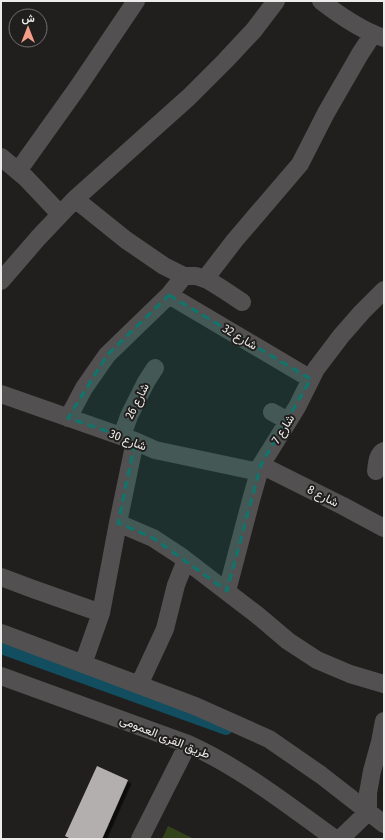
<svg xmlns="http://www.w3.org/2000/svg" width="385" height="840" viewBox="0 0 385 840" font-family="'Fira Sans Condensed',Vazirmatn,sans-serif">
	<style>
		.green { fill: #32431b }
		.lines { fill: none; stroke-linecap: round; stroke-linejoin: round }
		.canal { stroke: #124e60; stroke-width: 14 }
		.building { fill: #b3afae; filter: url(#shadow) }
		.minor { stroke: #525050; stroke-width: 18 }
		.marked { fill: #0f766e; fill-opacity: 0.2; stroke: #0f766e; stroke-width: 3; stroke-dasharray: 8 5; stroke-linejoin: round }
		.labels { text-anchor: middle; stroke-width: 4; stroke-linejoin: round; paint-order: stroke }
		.street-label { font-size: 12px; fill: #eeeceb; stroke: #211f1d }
	</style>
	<defs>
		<filter id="shadow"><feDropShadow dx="3.5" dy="3.5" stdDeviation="0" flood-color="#0009"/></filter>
	</defs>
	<rect width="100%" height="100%" fill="#211f1d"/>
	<!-- green -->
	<path class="green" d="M168,826L194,839H162Z"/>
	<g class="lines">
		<!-- canal -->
		<path class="canal" d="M1,647L226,728"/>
	</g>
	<!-- building -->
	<path class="building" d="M97,766L128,780L102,839H71L65,836Z"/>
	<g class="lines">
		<!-- minor -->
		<path class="minor" d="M321,1C339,15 363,31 384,38
			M1,157L26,178L60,214
			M18,171L78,87L136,1
			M75,199L126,240L164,266L184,276H196L208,280L224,290L242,302
			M205,279L235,240L300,164L326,113L360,54L373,34
			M1,281L38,238L75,199L189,97L226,60L254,30L276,1
			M169,295L311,379
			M1,394L135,441L155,450L259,472
			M272,412L288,421
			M68,418L84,388L107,355L169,295L184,276
			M122,436L129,416L146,382L155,368
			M261,465L343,506L384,528
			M376,471C377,464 377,454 384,451
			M118,523L153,538L179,555L256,614L288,641L317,660L350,674L384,684
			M1,577L33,589L101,613
			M227,591L251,500L261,465L297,407L316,369L341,336L362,312L384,290
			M1,633L195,706L269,739L321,775L384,824
			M83,664L101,613L118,523L135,441
			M1,676L188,744C241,768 288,805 335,839
			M139,685L165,629L176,585L186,560
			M140,839L188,744
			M340,839L368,812V793L372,771L380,742L384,721"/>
	</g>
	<!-- marked area -->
	<path class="marked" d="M169,295L311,379L261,465L227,591L153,538L118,523L135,441L68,418L107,355Z"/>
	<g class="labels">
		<!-- street labels -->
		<g class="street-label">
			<text transform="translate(240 337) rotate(31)" y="4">شارع 32</text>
			<text transform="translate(137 401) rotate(-63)" y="4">شارع 26</text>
			<text transform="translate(283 429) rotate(-58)" y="4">شارع 7</text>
			<text transform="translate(128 440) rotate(21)" y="4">شارع 30</text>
			<text transform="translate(323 496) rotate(27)" y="4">شارع 8</text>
			<text transform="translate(165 737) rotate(22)" y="4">طريق القرى العمومى</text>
		</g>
	</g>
	<!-- border -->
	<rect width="385" height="840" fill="none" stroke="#eeeceb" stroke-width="4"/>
	<!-- north arrow -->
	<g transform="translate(28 28)"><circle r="19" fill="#211f1d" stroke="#73716f"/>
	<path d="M0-3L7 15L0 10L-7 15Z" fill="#f49e89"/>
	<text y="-6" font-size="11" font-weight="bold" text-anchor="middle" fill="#eeeceb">ش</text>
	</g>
</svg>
